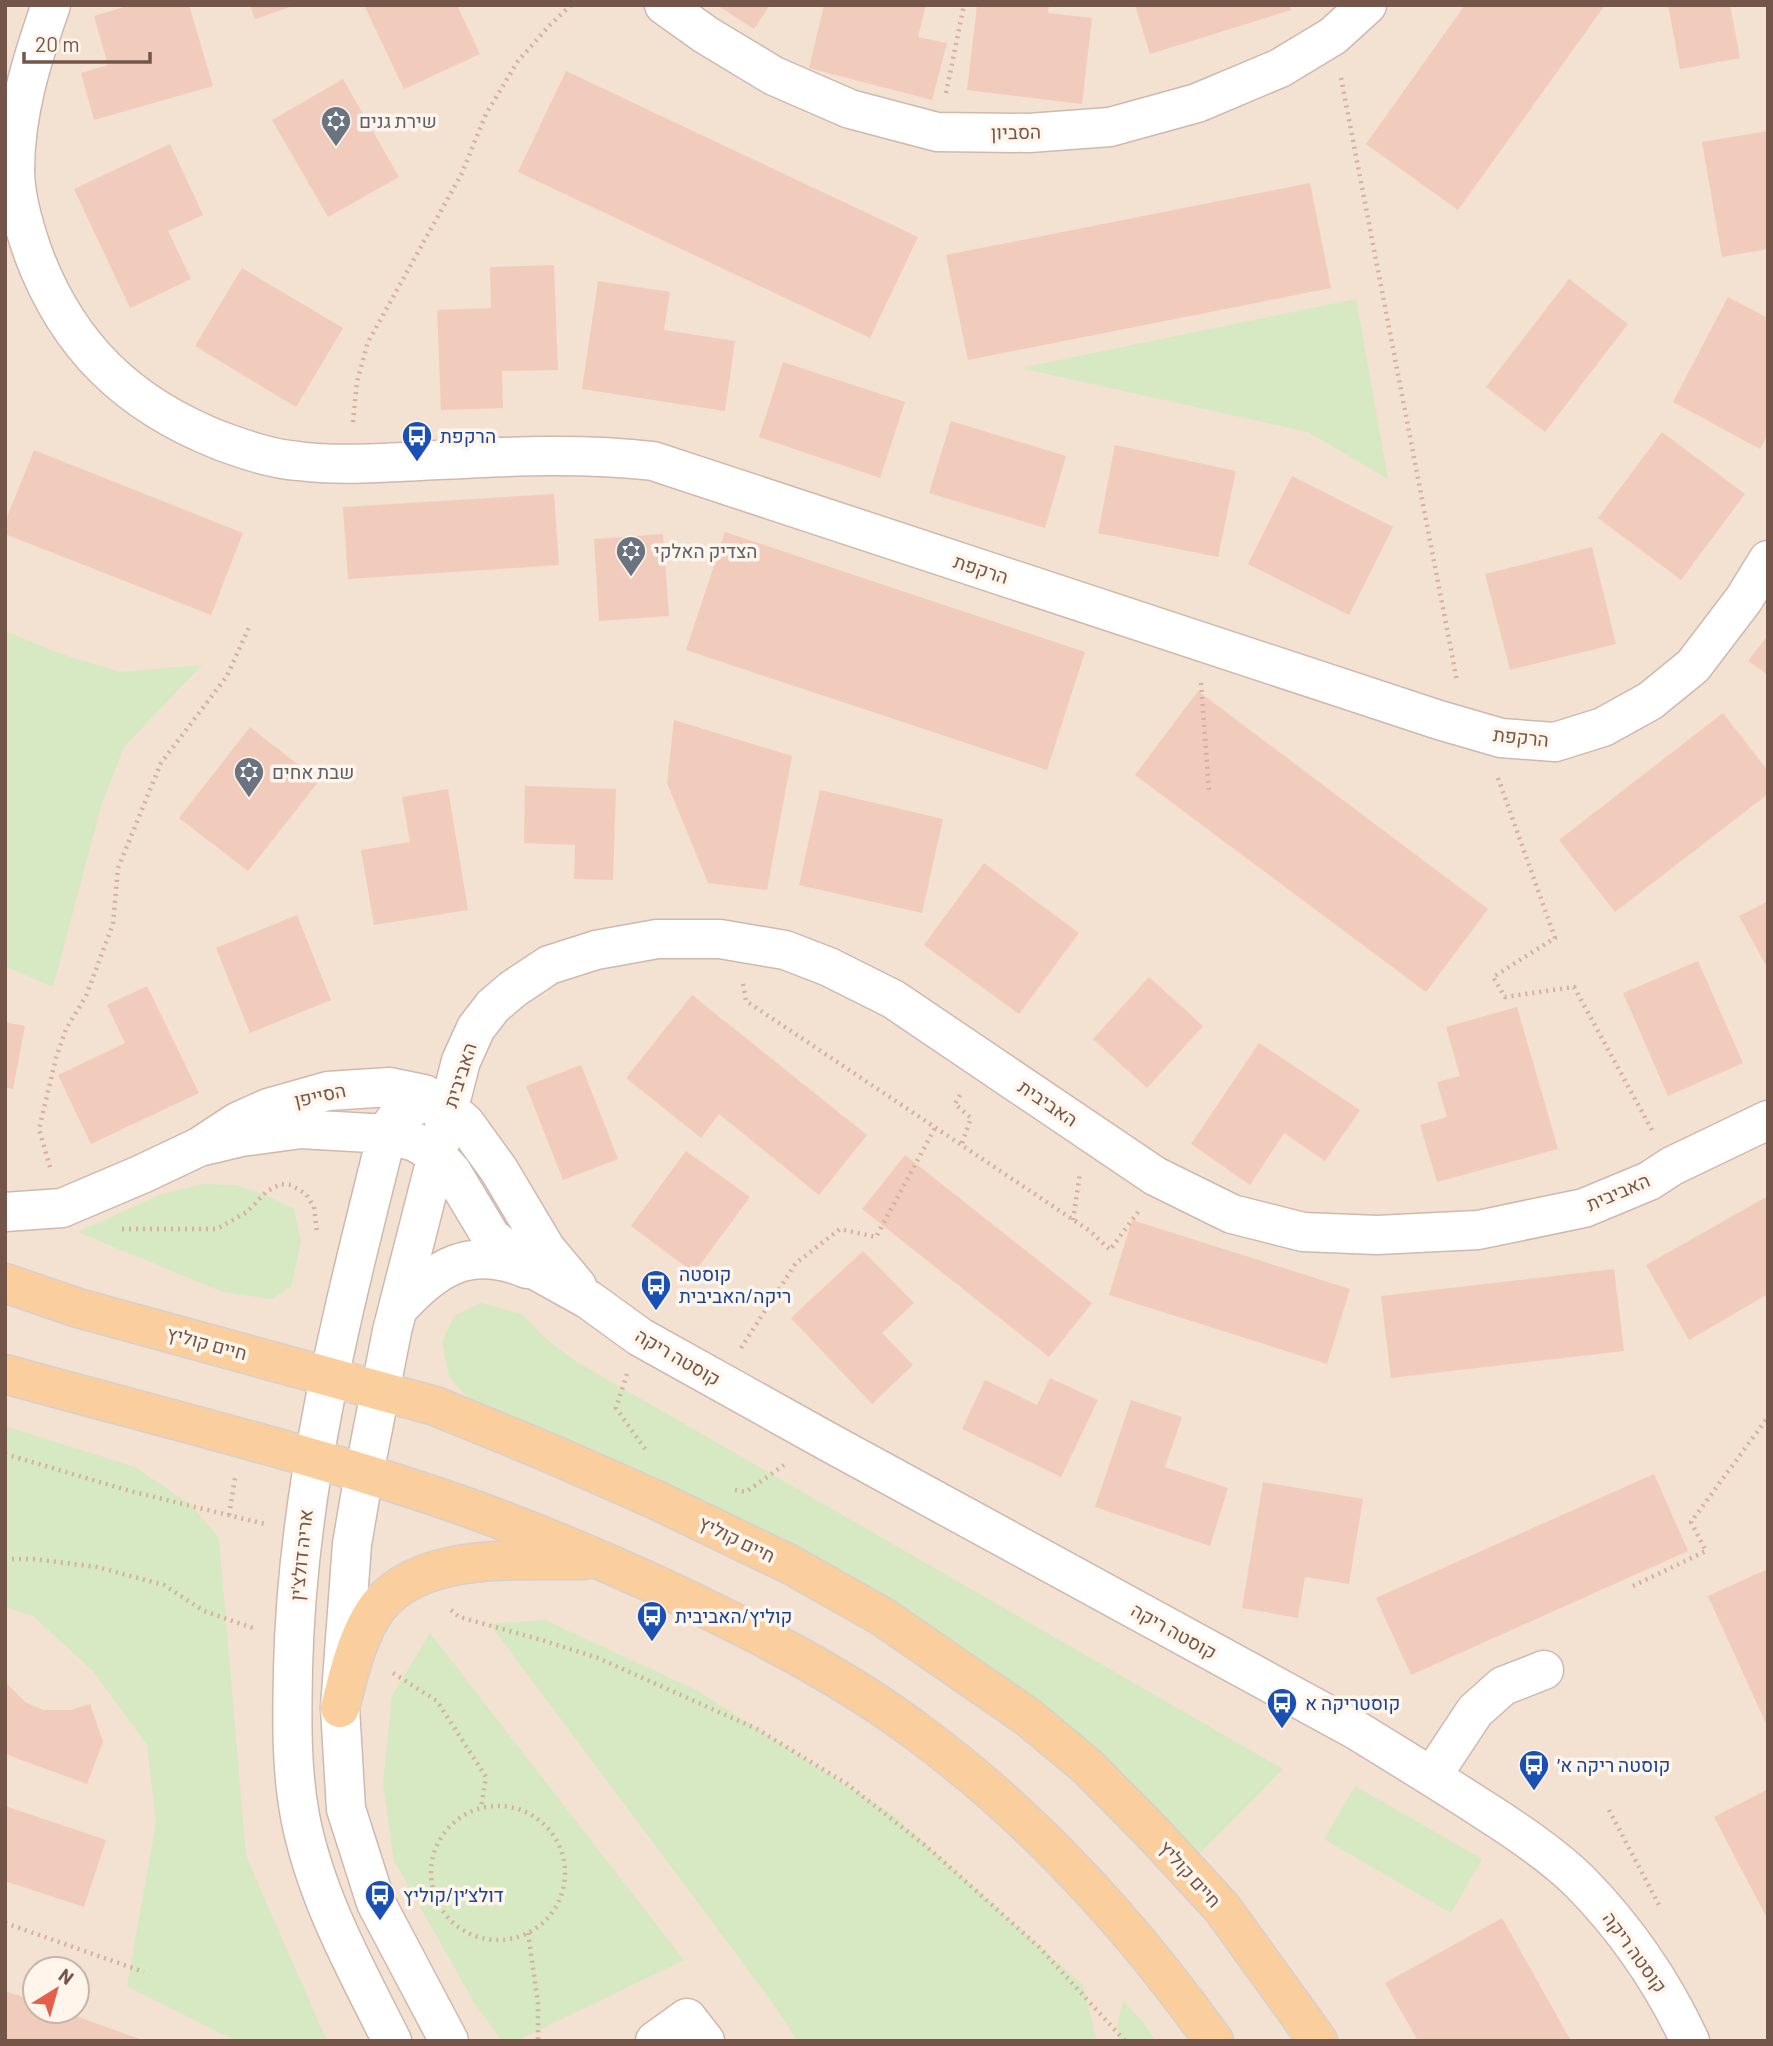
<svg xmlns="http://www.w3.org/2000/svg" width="1773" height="2046" viewBox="0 0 1773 2046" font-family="Barlow,Heebo,sans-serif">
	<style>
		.residential { fill: #f3e1d2; fill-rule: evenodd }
		.green { fill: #d6e9c3 }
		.building { fill: #f1ccbc }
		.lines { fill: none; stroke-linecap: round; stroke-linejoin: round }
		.minor-casing { stroke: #cfb9ae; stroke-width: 41 }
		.major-casing { stroke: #d8cfcc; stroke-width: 41 }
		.path { stroke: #d6af9f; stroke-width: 4.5; stroke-dasharray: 2 5; stroke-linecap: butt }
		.minor { stroke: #fff; stroke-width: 38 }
		.major { stroke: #facf9d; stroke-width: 38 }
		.labels { text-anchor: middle; stroke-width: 7; stroke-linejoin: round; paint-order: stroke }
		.worship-label { font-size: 19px; fill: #5b616d; stroke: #fff5ea; text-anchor: start }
		.street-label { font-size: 19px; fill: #74554a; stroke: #fff5ea }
		.transit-label { font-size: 19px; fill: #164399; stroke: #fff5ea; text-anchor: start }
	</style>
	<rect width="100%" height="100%" fill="#fcf0e4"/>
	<!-- residential -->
	<path class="residential" d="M5,5H1768V2041H5ZM35,1969H77V2011H35Z"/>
	<!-- green -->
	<path class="green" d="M1356,299L1388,479L1308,432L1021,368Z
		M5,631L58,653L120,672L202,665L124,747L102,803L53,987L5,966Z
		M203,1184L235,1185L264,1194L294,1209L301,1242L291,1287L272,1299L223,1292L78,1232L159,1195Z
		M481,1303L522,1314L547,1340L577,1362L1283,1769L1200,1853L1016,1685L818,1559L471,1402L449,1376L442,1342L454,1316Z
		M5,1426L135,1467L191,1505L219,1538L246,1856L327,2041H236L127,1986L156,1823L147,1745L93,1671L33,1616L5,1607Z
		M545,1620L696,1690L892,1814L1083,1985L1097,2041H798L769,1998L490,1624Z
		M430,1633L684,1960L516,2041H502L474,2002L394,1861L383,1783L392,1696Z
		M1355,1786L1482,1859L1451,1913L1324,1839Z
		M1123,2001L1143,2022L1156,2041H1119L1117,2026Z"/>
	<!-- building -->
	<path class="building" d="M131,5H189L213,86L94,120L81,73L108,65L94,16Z
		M250,5H293V6L255,19Z
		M364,5H457L480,54L404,89Z
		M717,5H770L754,29Z
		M824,5H926L918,37L947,43L932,100L809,68Z
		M977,5H1049L1048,13L1092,18L1082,104L967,90Z
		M1135,5H1289L1291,10L1150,54Z
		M1465,5H1605L1458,210L1366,144Z
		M1668,5H1730L1740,58L1680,69Z
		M566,71L918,237L870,338L518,172Z
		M343,79L399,177L328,217L272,120Z
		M1768,131V249L1722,257L1702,142Z
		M170,144L203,215L168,231L191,279L130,308L74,189Z
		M1310,183L1331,288L968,360L946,255Z
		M554,265L558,370L502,371L503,408L441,410L437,310L491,308L490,267Z
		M242,268L343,328L296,407L195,346Z
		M1569,279L1628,324L1545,432L1486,387Z
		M598,281L670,292L664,330L735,341L725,411L582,389Z
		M1728,297L1768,318V434L1760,449L1673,402Z
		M783,362L905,402L880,478L759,437Z
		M951,421L1066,456L1045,528L929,493Z
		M1662,432L1745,494L1681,580L1598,518Z
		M1115,445L1236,471L1218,557L1098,533Z
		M34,450L243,533L211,615L5,534V522Z
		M1292,476L1393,527L1349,615L1248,564Z
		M554,494L559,565L348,579L343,507Z
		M725,532L1085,652L1047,770L686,650Z
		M663,534L669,616L599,621L594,539Z
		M1592,547L1616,644L1510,670L1485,574Z
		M1768,635V675L1748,661Z
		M1198,691L1488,909L1426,992L1135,775Z
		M1723,713L1768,771V794L1615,912L1559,840Z
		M674,720L792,756L767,890L708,883L667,783Z
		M250,727L319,781L248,871L179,818Z
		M525,786L616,789L613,880L574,879L575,845L524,843Z
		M448,789L468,910L374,925L361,850L410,842L402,797Z
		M820,790L943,819L922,913L799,885Z
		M984,863L1079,933L1019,1014L924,945Z
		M1768,901V969L1739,916Z
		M297,915L331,1000L250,1033L216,948Z
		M1698,961L1743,1063L1668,1096L1623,993Z
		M1149,977L1203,1026L1147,1088L1093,1039Z
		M147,986L199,1093L91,1144L58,1075L125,1043L107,1005Z
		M692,995L867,1135L819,1195L719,1114L701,1138L626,1078Z
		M1517,1007L1558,1149L1437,1182L1420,1125L1447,1117L1437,1082L1460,1076L1446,1027Z
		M5,1022L25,1026L13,1089L5,1087Z
		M1259,1043L1360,1110L1325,1161L1284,1133L1250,1185L1191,1144Z
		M581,1065L618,1159L563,1180L526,1086Z
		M686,1151L750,1197L694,1273L631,1226Z
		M905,1155L1092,1303L1049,1357L862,1209Z
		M1768,1196V1294L1689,1340L1646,1265Z
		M1132,1220L1350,1289L1327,1364L1109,1295Z
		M863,1251L914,1303L882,1333L913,1365L872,1404L791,1318Z
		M1614,1269L1624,1351L1391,1378L1381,1296Z
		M1050,1378L1098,1400L1061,1477L962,1429L985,1380L1037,1405Z
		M1131,1400L1182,1417L1165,1467L1228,1488L1210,1546L1095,1507Z
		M1654,1474L1688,1551L1411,1675L1376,1598Z
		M1263,1482L1363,1499L1349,1584L1305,1577L1298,1618L1242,1608Z
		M1768,1569V1728L1708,1596Z
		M5,1682L25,1702L43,1710H71L90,1704L103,1742L87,1784L5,1754Z
		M1768,1789V1920L1714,1817Z
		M5,1806L106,1840L84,1907L5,1881Z
		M1502,1918L1571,2041H1418L1385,1983Z
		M5,1991L35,2001V2011H62L145,2041H5Z"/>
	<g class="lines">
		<!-- minor casing -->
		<g class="minor-casing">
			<path id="minor" d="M51,5C32,59 15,113 15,170C15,198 24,227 33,253C68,347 129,405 221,441C246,450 272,459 298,461C338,466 380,463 420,461C499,457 575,452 653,461L1439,720L1501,738L1555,742L1603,727L1650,701L1693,666L1744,599L1768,560
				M664,5L706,35L774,76L850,109L937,132L1029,133L1110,127L1197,103L1280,68L1333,36L1367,5
				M199,1147L241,1137L301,1129L387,1134L415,1142L437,1155L452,1172L491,1237L526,1265L589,1300L640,1337L823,1439L1356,1730C1400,1757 1444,1784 1487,1812C1520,1833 1554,1856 1581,1883C1626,1929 1663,1983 1690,2041
				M5,1212L62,1208L142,1174L199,1147L237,1122L268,1108L328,1091L390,1087L424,1094L448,1108L465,1123L499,1170L546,1249L577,1286
				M398,1309C436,1267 470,1245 527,1269
				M1432,1776L1475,1711L1503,1686L1544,1670
				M392,2041C356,1969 315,1896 300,1816C291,1768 292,1718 293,1669C297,1486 343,1310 387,1134C398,1107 422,1098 448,1108
				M449,2041L376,1903L346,1809L340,1708L352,1544L364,1474L392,1331L461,1061L476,1028L493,1006L513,989L549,965L596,950L657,939H720L785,950L829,967L893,999L1155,1176L1232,1214L1303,1232L1377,1235L1478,1230L1584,1208L1649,1181L1672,1166L1768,1120
				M655,2041L687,2018L705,2041"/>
		</g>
		<!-- major casing -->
		<g class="major-casing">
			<path id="major" d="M5,1283L78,1308L435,1406L545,1451L654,1499L791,1565L883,1617L1028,1717L1089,1768L1153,1833L1222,1908L1318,2041
				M5,1374C142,1412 281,1446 416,1490C507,1519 594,1556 680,1596C763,1636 846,1678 920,1734C1035,1819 1131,1925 1214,2041
				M340,1708C348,1676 355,1645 371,1617C410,1550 517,1561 584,1560"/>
		</g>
		<!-- path -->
		<path class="path" d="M1341,78L1457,681
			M946,93L964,5
			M353,422L357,382L368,342L462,173L486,114L518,61L550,25L571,5
			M1201,683L1209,791
			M1498,778L1555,938L1493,977L1505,997L1574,987L1653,1132
			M743,984L746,1001L1090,1231L1110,1250L1138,1212
			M960,1095L955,1104L971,1118L961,1146
			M50,1167L39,1129L56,1058L66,1029L86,996L113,924L118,868L161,763L227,676L250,625
			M1073,1220L1080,1173
			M122,1229H217L247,1212L267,1191L281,1184L291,1185L306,1194L314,1207L317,1232
			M741,1348L796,1263L840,1229L876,1237L935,1128
			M627,1374L616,1408L645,1449
			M5,1454L130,1491L265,1524
			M735,1490L746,1492L784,1465
			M229,1515L235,1478
			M5,1559H33L97,1567L164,1585L204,1611L253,1628
			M1633,1586L1706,1551L1691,1522L1768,1417
			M451,1610L459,1617L542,1640L598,1658L757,1729L847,1784L926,1846L1039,1947L1125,2041
			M393,1673L437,1701L486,1777L481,1808
			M431 1873a67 67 0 1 1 134 0a67 67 0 1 1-134 0Z
			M1609,1810L1660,1907
			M5,1923L144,1972
			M528,1933L538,2003V2041"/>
		<!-- minor -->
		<use href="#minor" class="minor"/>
		<!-- major -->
		<use href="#major" class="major"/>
	</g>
	<!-- icons -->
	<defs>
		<g id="synagogue-pin" transform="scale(1.575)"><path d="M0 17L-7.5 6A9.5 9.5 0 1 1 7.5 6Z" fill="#6b7280" stroke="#fff5ea"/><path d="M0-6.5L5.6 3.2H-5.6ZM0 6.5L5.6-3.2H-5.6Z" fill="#fff"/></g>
		<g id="bus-pin" transform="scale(1.575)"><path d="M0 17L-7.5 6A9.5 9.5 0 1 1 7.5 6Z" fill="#1a4fb4" stroke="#fff5ea"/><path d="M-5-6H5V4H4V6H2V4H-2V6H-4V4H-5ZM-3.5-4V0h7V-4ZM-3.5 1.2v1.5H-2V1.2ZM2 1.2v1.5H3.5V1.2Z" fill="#fff"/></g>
	</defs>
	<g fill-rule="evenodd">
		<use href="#synagogue-pin" x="336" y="121"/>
		<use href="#bus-pin" x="417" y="436"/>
		<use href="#synagogue-pin" x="631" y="551"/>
		<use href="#synagogue-pin" x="249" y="772"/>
		<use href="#bus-pin" x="656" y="1285"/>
		<use href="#bus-pin" x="652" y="1616"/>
		<use href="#bus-pin" x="1282" y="1703"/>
		<use href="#bus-pin" x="1534" y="1765"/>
		<use href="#bus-pin" x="380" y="1895"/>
	</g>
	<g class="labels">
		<!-- worship labels -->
		<g class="worship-label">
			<text x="359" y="128">שירת גנים</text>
			<text x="654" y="558">הצדיק האלקי</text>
			<text x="272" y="779">שבת אחים</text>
		</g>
		<!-- street labels -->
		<g class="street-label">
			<text transform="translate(1016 132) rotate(-1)" y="7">הסביון</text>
			<text transform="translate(981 569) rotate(18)" y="7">הרקפת</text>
			<text transform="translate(1521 737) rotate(6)" y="7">הרקפת</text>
			<text transform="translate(460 1075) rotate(-72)" y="7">האביבית</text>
			<text transform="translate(320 1095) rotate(-12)" y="7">הסייפן</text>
			<text transform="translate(1048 1103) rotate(34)" y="7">האביבית</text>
			<text transform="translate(1618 1192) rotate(-23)" y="7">האביבית</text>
			<text transform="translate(207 1343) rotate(15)" y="7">חיים קוליץ</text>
			<text transform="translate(678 1357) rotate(30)" y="7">קוסטה ריקה</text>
			<text transform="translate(737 1539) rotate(26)" y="7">חיים קוליץ</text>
			<text transform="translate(301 1555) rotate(-84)" y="7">אריה דולצ'ין</text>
			<text transform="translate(1174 1631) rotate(29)" y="7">קוסטה ריקה</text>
			<text transform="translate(1190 1874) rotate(48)" y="7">חיים קוליץ</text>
			<text transform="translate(1635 1952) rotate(54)" y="7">קוסטה ריקה</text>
		</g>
		<!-- transit labels -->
		<g class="transit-label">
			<text x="440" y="443">הרקפת</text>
			<text x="679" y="1281">קוסטה<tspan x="679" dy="22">ריקה/האביבית</tspan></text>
			<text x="675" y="1623">קוליץ/האביבית</text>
			<text x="1305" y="1710">קוסטריקה א</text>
			<text x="1557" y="1772">קוסטה ריקה א׳</text>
			<text x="403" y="1902">דולצ׳ין/קוליץ</text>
		</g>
	</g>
	<!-- border -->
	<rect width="1773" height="2046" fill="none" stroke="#74554a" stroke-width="14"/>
	<!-- north arrow -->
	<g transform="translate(56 1990) rotate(37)"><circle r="33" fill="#fff5ea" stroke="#c7b5aa" stroke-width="2"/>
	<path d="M0-5L12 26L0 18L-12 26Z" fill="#e45f4b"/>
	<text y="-10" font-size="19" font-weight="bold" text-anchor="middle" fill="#74554a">N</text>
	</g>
	<!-- scale -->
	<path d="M24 52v10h126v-10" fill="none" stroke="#74554a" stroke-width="3.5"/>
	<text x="35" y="52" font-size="21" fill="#74554a" stroke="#fff5ea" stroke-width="5" paint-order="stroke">20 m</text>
</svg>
